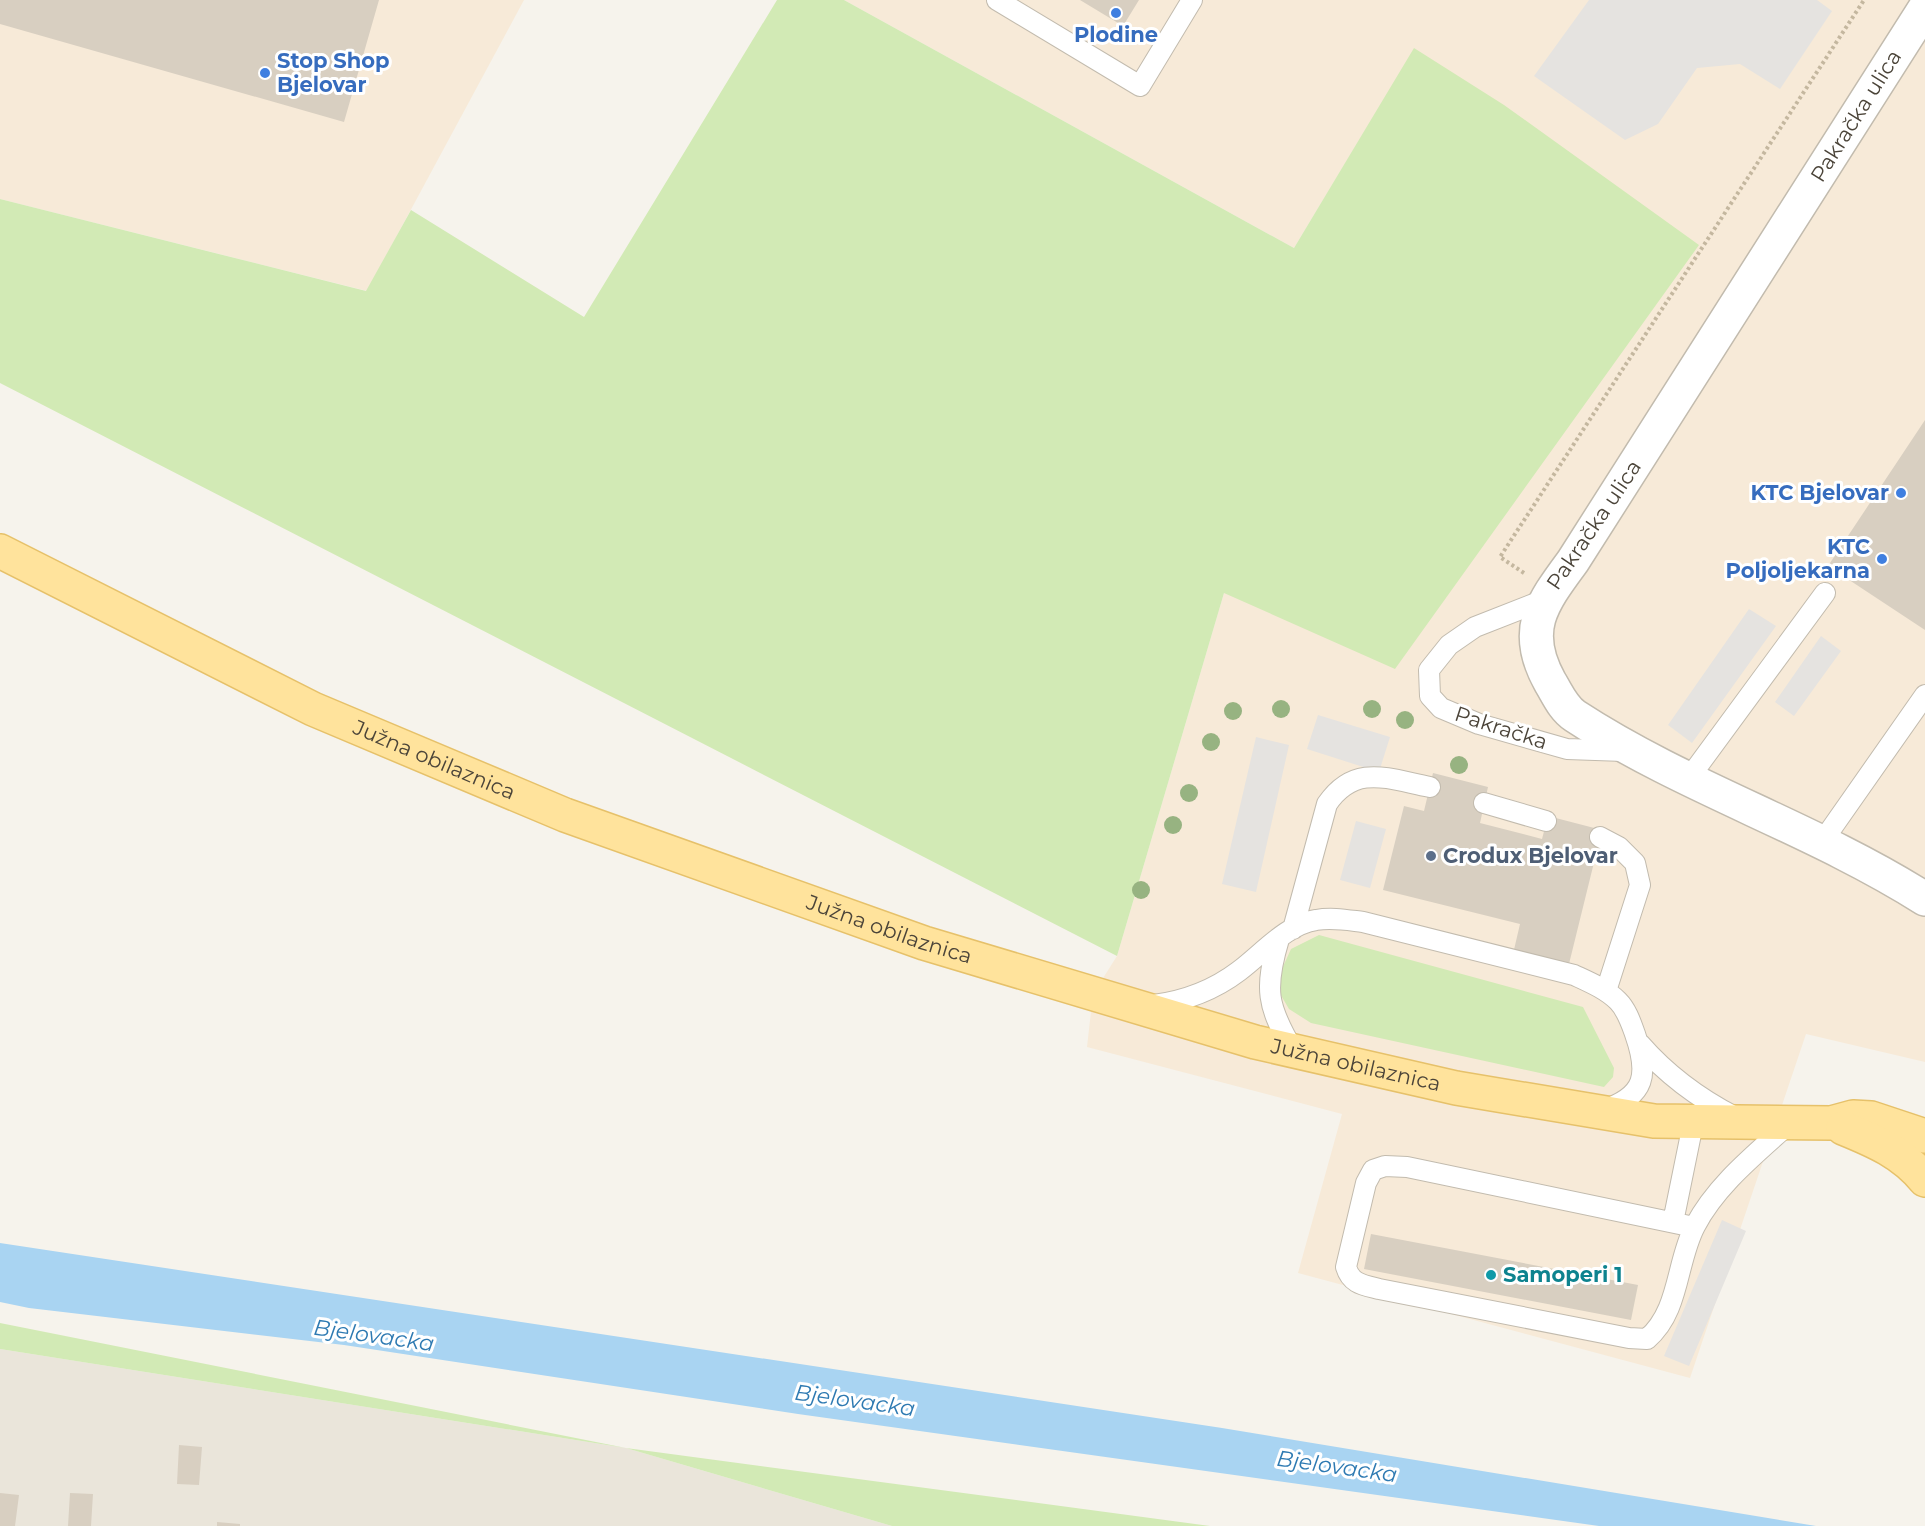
<svg xmlns="http://www.w3.org/2000/svg" width="1925" height="1526" viewBox="0 0 1925 1526" font-family="Montserrat,sans-serif">
	<style>
		.residential { fill: #eae5da }
		.commercial { fill: #f7ead8 }
		.green { fill: #d2eab5 }
		.parking { fill: #e5e3e0 }
		.water { fill: #a9d4f2 }
		.building { fill: #d8cfc1 }
		.lines { fill: none; stroke-linecap: round; stroke-linejoin: round }
		.lane-casing { stroke: #c2bbae; stroke-width: 22 }
		.street-casing { stroke: #c2bbae; stroke-width: 36 }
		.primary-casing { stroke: #e6c16a; stroke-width: 36 }
		.path { stroke: #c4b79f; stroke-width: 4; stroke-dasharray: 3 3; stroke-linecap: butt }
		.lane { stroke: #fff; stroke-width: 20 }
		.street { stroke: #fff; stroke-width: 33 }
		.primary { stroke: #ffe39c; stroke-width: 33 }
		.tree { fill: #97b381 }
		.shop-dot { fill: #3f7fe0; stroke: #fff; stroke-width: 2 }
		.service-dot { fill: #5c6f8a; stroke: #fff; stroke-width: 2 }
		.culture-dot { fill: #0f9aa8; stroke: #fff; stroke-width: 2 }
		.labels { text-anchor: middle; stroke-width: 6; stroke-linejoin: round; paint-order: stroke }
		.shop-label { font-size: 21px; font-weight: bold; fill: #366cbe; stroke: #fff; text-anchor: end }
		.street-label { font-size: 21px; fill: #4b4439; stroke: #fff }
		.service-label { font-size: 21px; font-weight: bold; fill: #4e5e75; stroke: #fff; text-anchor: start }
		.culture-label { font-size: 21px; font-weight: bold; fill: #0d838f; stroke: #fff; text-anchor: start }
		.water-label { font-size: 22px; font-style: italic; fill: #2e7ab2; stroke: #fff }
	</style>
	<rect width="100%" height="100%" fill="#f6f3ec"/>
	<!-- residential -->
	<path class="residential" d="M0,1349L626,1448L892,1526H0Z"/>
	<!-- commercial -->
	<path class="commercial" d="M0,0H524L367,291L0,199Z
		M844,0H1925V1062L1806,1034L1690,1378L1298,1273L1342,1114L1087,1047L1093,994L1117,956L1224,593L1415,48L1294,248Z"/>
	<!-- green -->
	<path class="green" d="M777,0H844L1294,248L1414,48L1504,105L1699,245L1395,669L1224,593L1117,956L0,383V199L366,291L411,210L584,317Z
		M1319,935L1583,1007L1614,1068L1613,1077L1604,1087L1311,1023L1289,1009L1279,992L1281,971L1291,949Z
		M0,1323L626,1448L1210,1526H892L626,1448L0,1349Z"/>
	<!-- parking -->
	<path class="parking" d="M1589,0H1817L1832,11L1780,89L1740,64L1697,68L1658,124L1625,140L1534,76Z
		M1749,609L1776,626L1692,743L1668,725Z
		M1821,636L1841,651L1794,716L1775,702Z
		M1318,715L1390,737L1379,772L1307,749Z
		M1256,737L1289,745L1256,892L1222,884Z
		M1356,821L1386,829L1370,888L1340,880Z
		M1722,1220L1746,1231L1689,1366L1664,1356Z"/>
	<!-- water -->
	<path class="water" d="M0,1243L1222,1428L1816,1526H1599L798,1414L344,1345L29,1308L0,1302Z"/>
	<!-- building -->
	<path class="building" d="M0,0H379L344,122L0,24Z
		M1080,0H1139L1123,26Z
		M1925,420V630L1828,566Z
		M1433,773L1488,787L1480,823L1542,839L1548,816L1602,830L1568,968L1513,954L1520,924L1383,890L1404,806L1424,811Z
		M1371,1234L1638,1285L1631,1320L1364,1269Z
		M179,1445L202,1447L199,1485L177,1484Z
		M0,1493L19,1495L15,1526H0Z
		M70,1493L93,1494L91,1526H68Z
		M217,1522L240,1524V1526H217Z"/>
	<g class="lines">
		<!-- lane casing -->
		<g class="lane-casing">
			<path id="lane" d="M997,0L1140,86L1192,0
				M1544,600L1475,627L1449,645L1429,670L1430,696L1441,708L1479,724L1567,749L1624,751
				M1689,778L1825,593
				M1484,803L1546,821
				M1600,837L1619,847L1635,863L1640,885L1606,991
				M1822,842L1925,695
				M1293,929L1327,804C1355,763 1388,779 1430,787
				M1279,939C1264,989 1267,1006 1293,1050
				M1154,1005C1184,1001 1214,990 1239,971C1262,954 1287,924 1316,920C1332,917 1347,920 1363,922L1574,975C1589,982 1606,989 1618,1001C1627,1010 1631,1023 1635,1034C1649,1074 1646,1096 1603,1110
				M1640,1044C1667,1075 1698,1098 1735,1117
				M1673,1222L1693,1124
				M1694,1227L1407,1167L1385,1166L1373,1170L1366,1183L1346,1267C1351,1284 1363,1285 1379,1289L1629,1338L1647,1339C1680,1311 1676,1262 1695,1226C1717,1184 1757,1153 1792,1121"/>
		</g>
		<!-- street casing -->
		<g class="street-casing">
			<path id="street" d="M1925,8L1573,561C1542,603 1521,630 1550,682C1558,695 1563,708 1575,716C1685,788 1813,828 1925,899"/>
		</g>
		<!-- primary casing -->
		<g class="primary-casing">
			<g id="primary">
				<path id="s1" d="M0,551L313,709L565,815L924,943L1255,1042L1456,1088L1654,1121L1831,1123L1853,1117L1871,1118L1925,1136"/>
				<path d="M1843,1128C1875,1141 1903,1153 1925,1180"/>
			</g>
		</g>
		<!-- path -->
		<path class="path" d="M1524,573L1500,557L1864,0"/>
		<!-- lane -->
		<use href="#lane" class="lane"/>
		<!-- street -->
		<use href="#street" class="street"/>
		<!-- primary -->
		<use href="#primary" class="primary"/>
	</g>
	<!-- trees -->
	<g class="tree">
		<circle cx="1281" cy="709" r="9"/>
		<circle cx="1372" cy="709" r="9"/>
		<circle cx="1233" cy="711" r="9"/>
		<circle cx="1405" cy="720" r="9"/>
		<circle cx="1211" cy="742" r="9"/>
		<circle cx="1459" cy="765" r="9"/>
		<circle cx="1189" cy="793" r="9"/>
		<circle cx="1173" cy="825" r="9"/>
		<circle cx="1141" cy="890" r="9"/>
	</g>
	<!-- markers -->
	<g class="shop-dot">
		<circle cx="1116" cy="13" r="6"/>
		<circle cx="265" cy="73" r="6"/>
		<circle cx="1901" cy="493" r="6"/>
		<circle cx="1882" cy="559" r="6"/>
	</g>
	<circle class="service-dot" cx="1431" cy="856" r="6"/>
	<circle class="culture-dot" cx="1491" cy="1275" r="6"/>
	<g class="labels">
		<!-- shop labels -->
		<g class="shop-label">
			<text x="1116" y="42" text-anchor="middle">Plodine</text>
			<text x="277" y="68" text-anchor="start">Stop Shop<tspan x="277" dy="24">Bjelovar</tspan></text>
			<text x="1889" y="500">KTC Bjelovar</text>
			<text x="1870" y="554">KTC<tspan x="1870" dy="24">Poljoljekarna</tspan></text>
		</g>
		<!-- street labels -->
		<g class="street-label">
			<text transform="translate(1856 116) rotate(-58)" y="7">Pakračka ulica</text>
			<text transform="translate(1594 525) rotate(-56)" y="7">Pakračka ulica</text>
			<text transform="translate(1501 728) rotate(18)" y="7">Pakračka</text>
			<text dy="7" stroke="none"><textPath href="#s1" startOffset="482">Južna obilaznica</textPath></text>
			<text dy="7" stroke="none"><textPath href="#s1" startOffset="968">Južna obilaznica</textPath></text>
			<text dy="7" stroke="none"><textPath href="#s1" startOffset="1454">Južna obilaznica</textPath></text>
		</g>
		<!-- service labels -->
		<g class="service-label">
			<text x="1443" y="863">Crodux Bjelovar</text>
		</g>
		<!-- culture labels -->
		<g class="culture-label">
			<text x="1503" y="1282">Samoperi 1</text>
		</g>
		<!-- water labels -->
		<g class="water-label">
			<text transform="translate(374 1335) rotate(8)" y="8">Bjelovacka</text>
			<text transform="translate(855 1400) rotate(8)" y="8">Bjelovacka</text>
			<text transform="translate(1337 1466) rotate(8)" y="8">Bjelovacka</text>
		</g>
	</g>
</svg>
